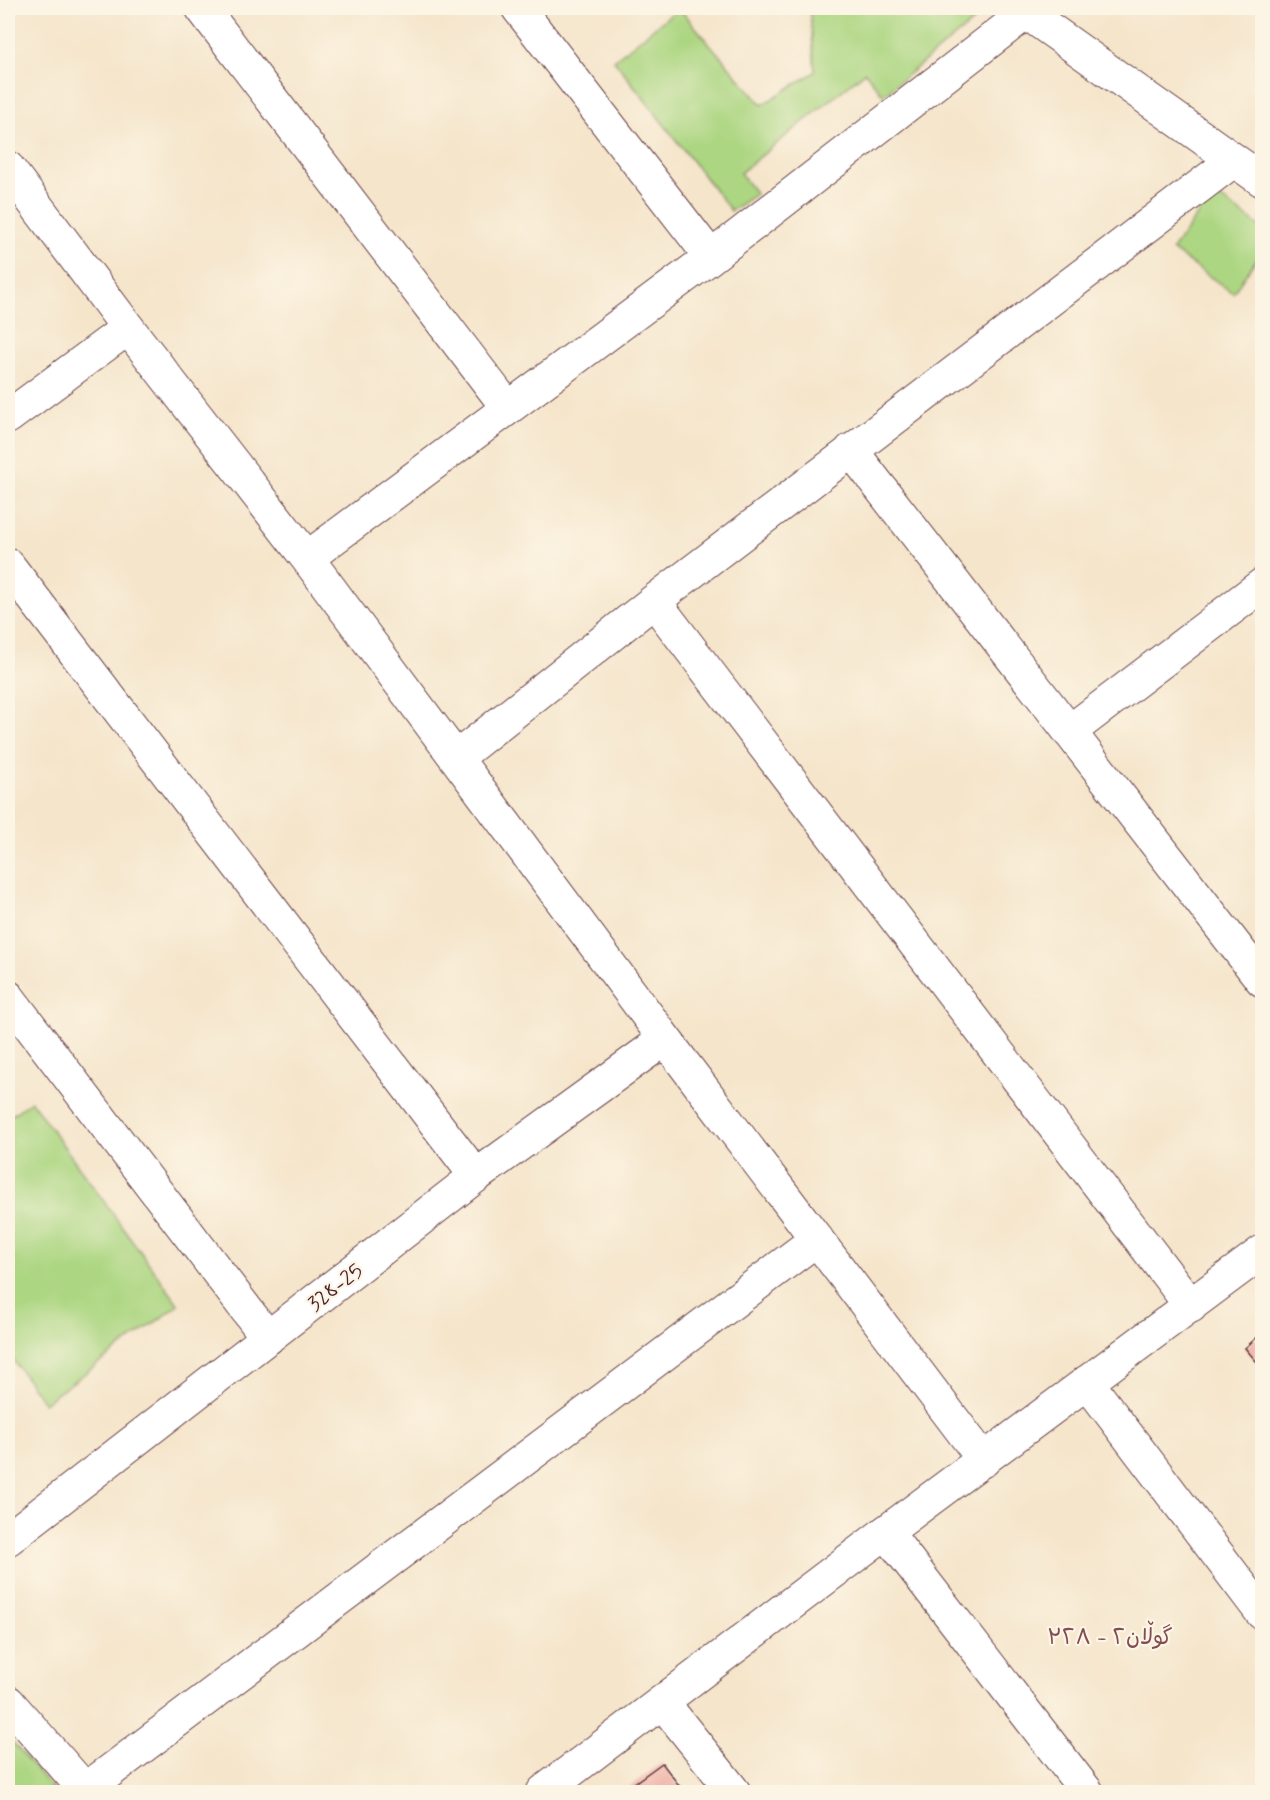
<svg xmlns="http://www.w3.org/2000/svg" width="1270" height="1800" viewBox="0 0 1270 1800" font-family="Mynerve,'Playpen Sans Arabic',sans-serif">
	<style>
		.green { fill: #acd681; stroke: #7b7a56; stroke-width: 1.5 }
		.building { fill: #eda199 }
		.lines { fill: none; stroke-linecap: round; stroke-linejoin: round }
		.street-casing { stroke: #643d43; stroke-width: 35 }
		.secondary-casing { stroke: #643d43; stroke-width: 35 }
		.street { stroke: #fff; stroke-width: 33 }
		.secondary { stroke: #fff; stroke-width: 33 }
		.labels { text-anchor: middle; stroke-width: 4.5; stroke-linejoin: round; paint-order: stroke }
		.street-label { font-size: 21px; fill: #4a1f2b; stroke: #fcf5e5 }
		.neighbourhood-label { font-size: 22px; fill: #834c52; stroke: #fcf5e5 }
	</style>
	<rect width="100%" height="100%" fill="#fcf5e5"/>
	<filter id="ink" filterUnits="userSpaceOnUse"><feTurbulence type="fractalNoise" baseFrequency=".0167" numOctaves="2"/><feDisplacementMap in="SourceGraphic" scale="12" xChannelSelector="R" yChannelSelector="G"/><feConvolveMatrix kernelMatrix="1 2 1 2 8 2 1 2 1" color-interpolation-filters="sRGB"/></filter>
	<filter id="wash" filterUnits="userSpaceOnUse"><feTurbulence type="fractalNoise" baseFrequency=".008" numOctaves="4" result="noise"/><feDisplacementMap in="SourceGraphic" scale="24" xChannelSelector="R" yChannelSelector="G"/><feGaussianBlur stdDeviation="1.35" result="paint"/><feColorMatrix in="noise" values="0 0 0 0 0 0 0 0 0 0 0 0 0 0 0 0 0 1.4 0 .05"/><feComposite in="paint" operator="in"/></filter>
	<g filter="url(#wash)">
		<rect width="100%" height="100%" fill="#f5e5cb"/>
		<!-- green -->
		<path class="green" d="M679,8L762,105L815,72L810,13L814,8H971L980,16L883,95L865,72L740,173L756,194L731,211L614,60Z
			M1213,193L1262,228V251L1233,293L1172,250Z
			M31,1101L179,1305L44,1403L8,1353V1118Z
			M8,1737L55,1792H8Z"/>
		<g id="blocks">
			<!-- building -->
			<path class="building" d="M1262,1333V1368L1245,1348Z
				M662,1763L684,1792H622Z"/>
		</g>
	</g>
	<g filter="url(#ink)">
		<use href="#blocks" fill-opacity="0" stroke="#643d43" stroke-width="1.5"/>
		<g class="lines">
			<!-- street casing -->
			<g class="street-casing">
				<path id="street" d="M202,8L508,408
					M518,8L711,257
					M1020,8L1262,180
					M8,168L128,328L307,558L665,1039L984,1460
					M8,417L128,328
					M851,450L1262,980
					M307,558L711,257L1027,12
					M8,565L476,1176
					M654,601L1191,1306
					M1069,732L1262,585
					M456,758L654,601L1234,160
					M8,997L268,1338
					M1087,1382L1262,1613
					M886,1532L1087,1792
					M8,1539L476,1176L665,1039
					M8,1702L87,1792
					M663,1703L734,1792
					M85,1790L817,1239"/>
			</g>
			<!-- secondary casing -->
			<g class="secondary-casing">
				<path id="secondary" d="M543,1792L886,1532L1262,1252"/>
			</g>
			<!-- street -->
			<use href="#street" class="street"/>
			<!-- secondary -->
			<use href="#secondary" class="secondary"/>
		</g>
	</g>
	<g class="labels">
		<!-- street labels -->
		<g class="street-label">
			<text transform="translate(335 1287) rotate(-38)" y="7">328-25</text>
		</g>
		<!-- neighbourhood labels -->
		<g class="neighbourhood-label">
			<text x="1110" y="1644">گوڵان٢ - ٣٢٨</text>
		</g>
	</g>
	<!-- margin -->
	<rect width="1270" height="1800" fill="none" stroke="#fcf5e5" stroke-width="30"/>
</svg>
